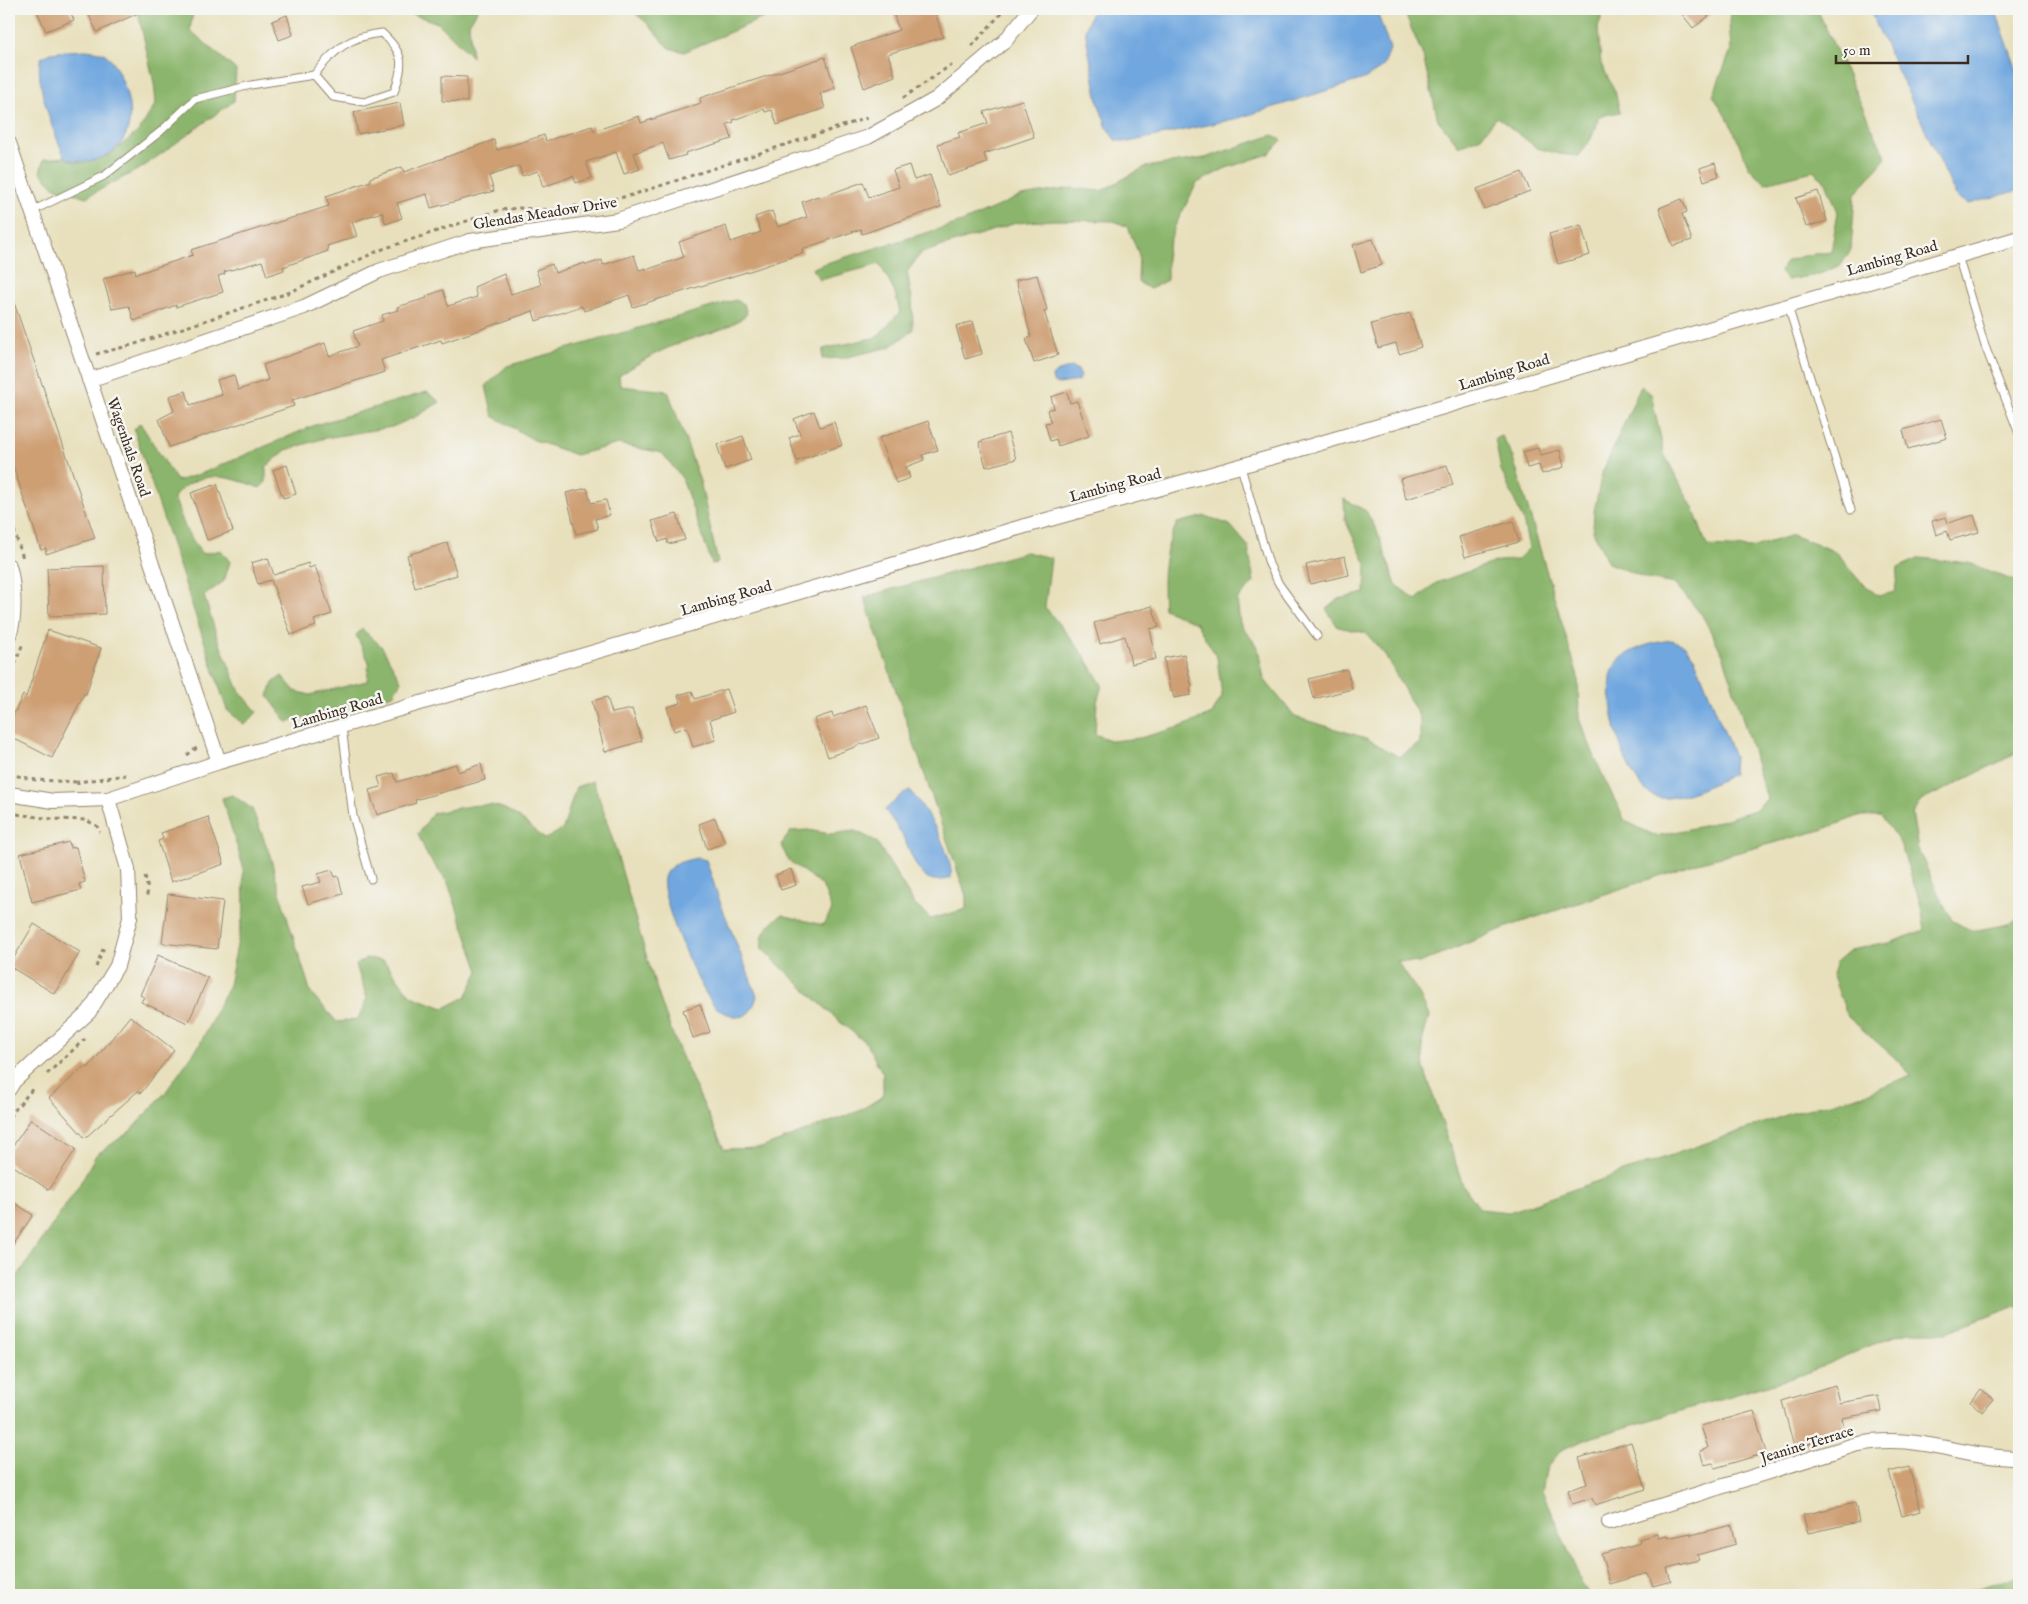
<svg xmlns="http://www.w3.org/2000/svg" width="2028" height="1604" viewBox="0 0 2028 1604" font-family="'IM FELL English',serif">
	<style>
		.forest { fill: #8bb56c; stroke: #637045; fill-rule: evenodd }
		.water { fill: #71a7df; stroke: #56687e }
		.building { fill: #ce9f73 }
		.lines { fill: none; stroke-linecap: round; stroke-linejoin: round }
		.service-casing { stroke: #92856d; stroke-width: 9 }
		.minor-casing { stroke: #92856d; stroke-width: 16 }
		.path { stroke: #92856d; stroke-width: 3; stroke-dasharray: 4 4; stroke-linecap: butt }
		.service { stroke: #fff; stroke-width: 7 }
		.minor { stroke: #fff; stroke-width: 14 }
		.labels { text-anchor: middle; stroke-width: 5; stroke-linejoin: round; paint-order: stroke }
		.street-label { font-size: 15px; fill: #3b2a1e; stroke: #f6f6f2 }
	</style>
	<rect width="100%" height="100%" fill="#f6f6f2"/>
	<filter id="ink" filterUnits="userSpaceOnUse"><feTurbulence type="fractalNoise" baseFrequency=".02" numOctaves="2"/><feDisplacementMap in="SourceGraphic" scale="10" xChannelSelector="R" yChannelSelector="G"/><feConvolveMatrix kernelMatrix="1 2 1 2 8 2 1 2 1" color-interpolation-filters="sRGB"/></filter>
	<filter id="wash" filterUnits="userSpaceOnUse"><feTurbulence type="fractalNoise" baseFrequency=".0096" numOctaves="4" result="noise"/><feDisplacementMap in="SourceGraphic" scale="20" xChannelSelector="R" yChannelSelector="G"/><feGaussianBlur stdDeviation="1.12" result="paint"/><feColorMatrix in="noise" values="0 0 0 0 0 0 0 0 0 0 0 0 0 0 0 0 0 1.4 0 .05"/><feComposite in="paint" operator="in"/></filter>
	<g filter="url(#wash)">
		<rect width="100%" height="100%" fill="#e8e0bc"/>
		<!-- forest -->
		<path class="forest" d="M140,9H199L193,12L190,30L236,70L234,101L143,167L86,197L54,187L40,172L44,159L65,157L76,163L108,156L139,131L156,103L154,83L139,17Z
			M409,9H478L469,24L472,57L438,23L412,14Z
			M630,9H784L684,52L669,48L646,22Z
			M1403,9H1604L1598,28L1601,64L1615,91L1620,112L1600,116L1591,139L1579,156L1559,154L1537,148L1497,117L1481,137L1459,146L1438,120L1423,56Z
			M1731,9H1817L1886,158L1855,194L1851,249L1841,265L1817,275L1787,280L1780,271L1787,261L1806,255L1831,252L1838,212L1826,182L1813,171L1765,183L1749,168L1733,129L1713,95L1731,50L1729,22Z
			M1273,135L1282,140L1269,154L1226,168L1197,183L1175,226L1167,251V280L1150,289L1138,282L1139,255L1128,227L1114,221L1052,220L1016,223L921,253L907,272L912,299L913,330L890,347L843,358L822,359L823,349L877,337L900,312L895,293L880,264L820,280L812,269L823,264L962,222L1021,196L1072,188L1101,191L1145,167L1205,158Z
			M736,300L744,304L747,314C728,331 703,334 680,343C658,351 638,363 619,376L620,386L668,391L700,481L718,563L712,564L682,478L662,453L618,444L576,455L534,440L493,416L486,386L507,366Z
			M1641,386L1651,394L1664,454L1693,508L1707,546L1751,548L1792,535L1836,552L1857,578L1878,596L1895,592L1898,568L1920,558L1969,563L2019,583V752L1921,801L1912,813L1918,849L1940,898L1953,921L1972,931L2009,924L2019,918V1305L1947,1332H1908L1882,1340L1804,1374L1593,1437L1563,1449L1547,1466L1542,1491L1581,1581L1589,1595H9V1289L78,1187L96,1155L129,1132L165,1093L200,1044L229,985L244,911L243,866L222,798L233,795L252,809L269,852L285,911L311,993L337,1022L358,1019L367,998L356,965L366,958L384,961L411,996L444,1008L466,997L479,971L448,883L427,855L418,834L433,813C452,810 477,802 496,806C514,810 531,828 545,839L563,829L576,787L593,781C619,851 635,924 659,996C676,1049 701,1098 724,1149L761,1148L859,1111L883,1096V1074L866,1043L840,1022L762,949C760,932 768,925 782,915L823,925L832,910L822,885L788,860L781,845L791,831L808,830L830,834L855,831L876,841L915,905L931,919L966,909V896L864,597L1026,552L1051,558L1045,607L1084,655L1102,685L1097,702L1095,734L1112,741L1140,738L1183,726L1212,714L1222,696L1217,657L1196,623L1164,609C1162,574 1162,556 1177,523L1205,516L1230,525L1248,546L1254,582L1237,600L1240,623L1258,648L1264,679L1295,717L1366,738L1399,757L1420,743V718L1385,655L1366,633L1338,627L1326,609L1339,599L1365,593L1366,564L1345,520L1344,499L1366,511L1377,531L1396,585L1416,600L1436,583L1498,561L1517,560L1529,548L1523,520L1501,470L1495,439L1502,436L1513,458L1578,677L1579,719L1602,774L1625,821L1656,836L1707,825L1755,810L1767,799L1724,657L1702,615L1675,584L1648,579L1608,563L1593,531L1594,512L1602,473ZM1859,816H1881L1900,843L1920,902L1925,930L1889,943L1850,950L1836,962L1832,974L1848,1017L1893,1056L1911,1075L1862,1095L1792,1113L1509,1212L1480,1209L1463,1185L1424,1068L1422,1042L1429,1016L1418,992L1397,961L1419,963L1507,927L1614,891L1698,863L1818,831Z
			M427,392L440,402L417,416L392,427L325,438L286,450L266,467V482L260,488C228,476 200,467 174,497L186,530L202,554L221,550L230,562L224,581L204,596L217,637L239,690L257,712L245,725L227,710L134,430L140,423L177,481L203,473L315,425Z
			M362,629L382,647L401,681L393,695L287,722L268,696L273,683L282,676L295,691L310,695L367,681L369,662L356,635Z
			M2019,1575V1595H1958L1963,1593Z"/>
		<!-- water -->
		<path class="water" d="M1093,9H1376L1390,49L1383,67L1364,79L1239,118L1129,142L1115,140L1107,128L1098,102L1085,30Z
			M1869,9H1995L2019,76V190L1969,204L1957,198Z
			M86,50C92,51 100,51 105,54C113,60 116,68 120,76C135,108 136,146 98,159C85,163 76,163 65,157C55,137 33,78 41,58L51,53L67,51Z
			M1072,367L1078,370L1081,377L1078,381L1059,384L1053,382L1052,376L1056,372Z
			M1672,640L1684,645L1694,657L1734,756L1733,774C1717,783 1680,800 1661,798C1626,794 1602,698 1613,670C1620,650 1654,642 1672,640Z
			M910,791C926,808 954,855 951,878C919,889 915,860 904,839C899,829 892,819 885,810L904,793Z
			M698,858L706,860L720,902L757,996C754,1007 748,1020 734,1016C727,1014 719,1011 714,1005C699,989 659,899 664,878C667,864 686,860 698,858Z"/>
		<g id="blocks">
			<!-- building -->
			<path class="building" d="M36,9H69L74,20L46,31Z
				M97,9H147L97,32L88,13Z
				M905,9H934L943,37L888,54L895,76L864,88L851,47L899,30L893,13Z
				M1678,9H1718L1693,28Z
				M287,15L293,35L279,40L272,21Z
				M825,57L835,88L820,93L825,108L777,125L772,110L765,112L764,109L733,120L734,122L727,124L732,139L685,153L686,155L669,160L663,143L634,153L640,169L624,174L616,152L586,162L592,178L576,183L573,176L543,187L538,171L522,176L519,166L489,176L494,191L431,208L427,194L397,203L402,218L386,224L382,212L352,222L357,236L327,246L328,251L283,267L284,270L267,276L262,261L224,272L225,274L218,276L223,292L176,307V305L134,321L129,306L112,309L103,279L135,269L136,274L193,255L191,250L329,206L326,196L371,181L370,178L402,167L404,172L494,140L497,150L544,135L546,141L592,126L594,131L639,116L641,123L701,103L700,98Z
				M442,76L467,77V102L442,101Z
				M1022,100L1034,137L984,154L987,163L948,176L938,144L960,137L958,133L988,123L984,112Z
				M400,103L404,125L358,134L354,112Z
				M1715,163L1719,176L1704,181L1700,168Z
				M909,165L914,180L930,175L941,207L862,234L861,229L802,249L803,253L756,269L633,307L629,295L584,311L582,306L536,321L533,311L442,343L441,340L381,360L385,372L292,400L294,406L169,447L159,419L174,411L169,396L186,391L190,405L222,395L217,380L234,375L238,390L268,380L263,365L325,343L329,356L358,346L353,331L383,321L382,315L398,310L397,307L427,298L426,296L443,290L448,306L477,297L474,287L504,274L511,294L541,285L536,270L552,264L555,273L585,263L586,265L602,260L603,265L634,255L639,270L646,268V270L684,257L679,242L708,232L726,226L731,242L761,232L755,217L772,211L778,227L807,217L802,202L818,196L819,198L863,182L869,197L899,187L893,170Z
				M1522,172L1530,191L1484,209L1477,189Z
				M1818,191L1827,221L1806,227L1796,198Z
				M1682,199L1687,212L1682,214L1692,240L1673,246L1659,208Z
				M1581,225L1590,255L1558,264L1549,234Z
				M1373,239L1382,265L1361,272L1353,245Z
				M1037,275L1047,310L1044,311L1058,355L1034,363L1026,339L1031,337L1016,280Z
				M11,294L95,538L46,554V548L41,550L9,454V295Z
				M1410,313L1421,347L1399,354L1396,343L1378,348L1371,324Z
				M973,321L982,354L965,359L956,326Z
				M1067,392L1070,403L1077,401L1089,436L1058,446L1056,439L1050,441L1045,423L1051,422L1047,410L1054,408L1051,397Z
				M814,411L820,427L834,422L842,445L797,461L789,438L800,434L794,419Z
				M1941,419L1947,438L1908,449L1903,430Z
				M928,421L938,450L922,455L924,460L906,467L910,478L896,483L879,438Z
				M1008,433L1016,459L986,467L979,442Z
				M743,436L751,460L725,469L717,445Z
				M1538,448L1540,455L1560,450L1564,467L1542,474L1539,465L1527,468L1523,452Z
				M287,465L296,494L283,498L273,470Z
				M1447,465L1453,485L1406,499L1400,479Z
				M217,484L233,531L207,540L191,493Z
				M587,488L591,503L606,500L610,515L595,519L598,529L576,534L566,493Z
				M677,514L685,540L668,544L667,539L659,542L652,521Z
				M1974,515L1979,532L1950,540L1947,531L1936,535L1932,521L1946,517L1948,523Z
				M1513,521L1519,542L1465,557L1459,537Z
				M447,543L457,575L415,588L407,555Z
				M1345,556L1349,575L1310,584L1306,565Z
				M268,558L274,575L308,563L309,568L315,566L332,614L314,620L316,626L291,635L271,580L258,584L251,563Z
				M104,566L105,614L49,616L47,568Z
				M1152,606L1159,627L1150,629L1156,659L1131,664L1125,636L1100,644L1094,623Z
				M48,630L101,648L86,694H84L52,758L9,736V724L23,695L26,697Z
				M1184,654L1192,687L1190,688L1191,695L1174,698L1172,691H1170L1164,658Z
				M1347,669L1352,689L1314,699L1309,679Z
				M726,689L734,712L710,720L716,740L693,747L687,727L674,731L667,707L681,703L678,695L692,691L695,699Z
				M607,697L612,713L632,709L642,741L605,752L592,701Z
				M866,705L879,738L828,757L814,719L832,713L833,717Z
				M456,764L458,772L481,764L485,780L415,800L416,803L377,815L369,790L381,787L378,777L394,773L397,782Z
				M208,817L224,864L171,882L158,841L163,839L161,833Z
				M715,818L725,843L707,849L699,824Z
				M69,842L70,848L76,847L85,882L79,884L81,890L32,902L20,854Z
				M791,869L796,885L781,890L776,875Z
				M332,870L335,877L338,876L343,894L308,904L302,887L321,882L318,874Z
				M168,894L223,901L217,949L162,943Z
				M34,924L80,952L55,994L9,966Z
				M158,955L208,978L188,1023L141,1002L144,997L140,995Z
				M700,1004L710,1032L693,1038L683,1010Z
				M130,1016L174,1050L141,1093L138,1091L85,1138L49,1098L86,1065L88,1068Z
				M31,1119L76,1149L49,1190L9,1163V1152Z
				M9,1199L33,1215L9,1250Z
				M1835,1385L1839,1403L1879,1396L1882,1411L1842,1418L1844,1428L1841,1429L1843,1436L1794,1447L1782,1401Z
				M1981,1389L1993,1399L1982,1412L1971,1402Z
				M1754,1411L1766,1453L1715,1468L1713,1463L1704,1465L1700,1451L1708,1448L1701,1426Z
				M1631,1442L1646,1489L1595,1505L1592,1498L1572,1504L1568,1490L1587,1484L1579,1458Z
				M1909,1467L1921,1511L1902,1516L1889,1472Z
				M1855,1503L1859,1522L1808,1533L1803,1515Z
				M1732,1525L1736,1544L1697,1555L1699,1560L1667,1568L1671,1581L1653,1586L1648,1573L1610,1584L1601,1554L1640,1543L1639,1539L1657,1534L1658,1538L1667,1536V1538L1691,1533V1535Z"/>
		</g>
	</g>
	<g filter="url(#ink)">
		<use href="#blocks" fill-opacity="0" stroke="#92856d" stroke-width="1"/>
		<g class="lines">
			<!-- service casing -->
			<g class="service-casing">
				<path id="service" d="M32,211L104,176L160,132L195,99L251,85L314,75L333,97L364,102L394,92C404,64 405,54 382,33C349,36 334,50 314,75
					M1958,256L1985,346L2019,434
					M1788,306L1851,510
					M1241,467L1269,564L1279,584L1317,636
					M342,727L353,816L371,879"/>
			</g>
			<!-- minor casing -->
			<g class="minor-casing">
				<path id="minor" d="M9,143L219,762
					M89,380L304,307L379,271L470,241L618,220L868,137L936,99L1005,41L1031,9
					M9,566C14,582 16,620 9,635
					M9,794L53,801L108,799L219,762L1025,526L1280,455L2019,238
					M9,1089L14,1081L89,1012L117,966L130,918L128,869L108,799
					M1609,1522L1854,1445C1916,1431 1960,1458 2019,1458"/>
			</g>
			<!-- path -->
			<path class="path" d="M972,46L1005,9
				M903,98L951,65
				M96,354L132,345L288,293L380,250L500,210L519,208L555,210L629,196L867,118
				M9,515L23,558
				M9,679L23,643
				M187,755L198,747
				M9,774L36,780L78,782
				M78,785V782L126,775
				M9,813L52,819L86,820L97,826L100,832
				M145,876L148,890L146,899
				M96,967L104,947
				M47,1074L85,1039
				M9,1117L34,1087"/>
			<!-- service -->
			<use href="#service" class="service"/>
			<!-- minor -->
			<use href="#minor" class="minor"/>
		</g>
	</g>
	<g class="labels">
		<!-- street labels -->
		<g class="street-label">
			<text transform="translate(545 213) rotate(-9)" y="5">Glendas Meadow Drive</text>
			<text transform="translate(1892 258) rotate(-16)" y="5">Lambing Road</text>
			<text transform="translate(1504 372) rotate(-17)" y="5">Lambing Road</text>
			<text transform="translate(129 447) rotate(71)" y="5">Wagenhals Road</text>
			<text transform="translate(1115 485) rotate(-15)" y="5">Lambing Road</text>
			<text transform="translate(726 598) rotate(-16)" y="5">Lambing Road</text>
			<text transform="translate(337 711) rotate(-16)" y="5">Lambing Road</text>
			<text transform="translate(1807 1444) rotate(-17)" y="5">Jeanine Terrace</text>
		</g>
	</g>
	<!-- margin -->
	<rect width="2028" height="1604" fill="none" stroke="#f6f6f2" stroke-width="30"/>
	<!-- scale -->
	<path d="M1836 55v8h132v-8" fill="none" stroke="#3b2a1e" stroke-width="2.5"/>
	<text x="1843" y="55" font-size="15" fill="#3b2a1e" stroke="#f6f6f2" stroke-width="4" paint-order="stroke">50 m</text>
</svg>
